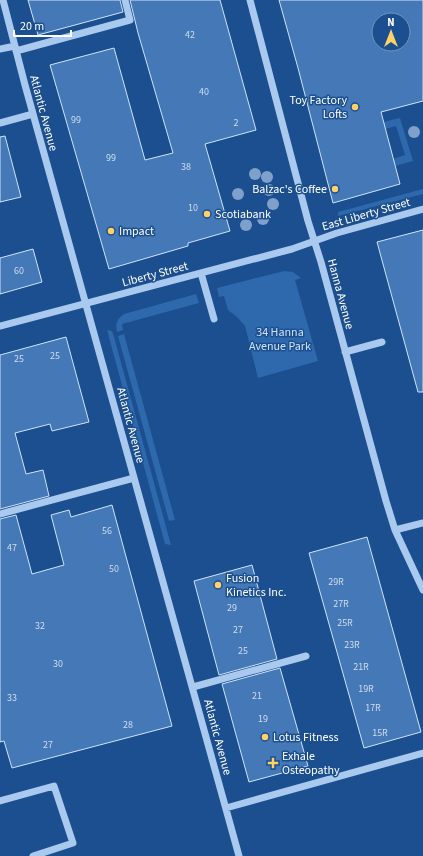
<svg xmlns="http://www.w3.org/2000/svg" width="423" height="856" viewBox="0 0 423 856" font-family="'Source Sans 3',sans-serif">
	<style>
		.green { fill: #2e69ad }
		.building { fill: #4478b7; stroke: #cfe3fa; fill-rule: evenodd }
		.lines { fill: none; stroke-linecap: round; stroke-linejoin: round }
		.minor { stroke: #a9c9ee; stroke-width: 7 }
		.tree { fill: #7ea0ca }
		.poi-dot { fill: #ffd166; stroke: #1b4f8f; stroke-width: 1.5 }
		.labels { text-anchor: middle; stroke-width: 3; stroke-linejoin: round; paint-order: stroke }
		.number-label { font-size: 10px; fill: #d0dded }
		.poi-label { font-size: 12px; fill: #fff; stroke: #1b4f8f; text-anchor: start }
		.street-label { font-size: 12px; fill: #fff; stroke: #1b4f8f }
		.park-label { font-size: 12px; fill: #cfe3fa; stroke: #1b4f8f }
	</style>
	<rect width="100%" height="100%" fill="#1b4f8f"/>
	<!-- green -->
	<path class="green" d="M400,118L413,161L395,166L393,159L405,155L396,126L385,129L383,122Z
		M423,189V194L338,216V212Z
		M284,271L293,272L301,278L295,280L318,361L258,378L245,326L237,317L228,310L224,296L219,297L217,288Z
		M196,294L199,303L122,324L123,330L117,332C115,324 117,319 124,314Z
		M107,330L112,331L114,337L171,545L165,544Z
		M124,334L175,520L169,521L118,336Z"/>
	<!-- building -->
	<path class="building" d="M28,0H120L123,12L38,35Z
		M130,0H220L256,130L205,144L230,231L188,243V246L109,269L50,65L114,48L145,160L173,153L138,33Z
		M279,0H423V101L381,112L400,184L333,203L298,68ZM379,20H403V44H379Z
		M5,136L21,197L0,202V137Z
		M423,230V392H418L377,242Z
		M33,249L42,282L0,294V258Z
		M66,337L89,422L52,431L50,424L15,433L26,474L43,470L49,496L0,509V355Z
		M112,505L172,726L12,768L4,741L0,742V519L16,515L32,574L64,565L51,515L69,510L71,517Z
		M367,537L421,732L364,748L309,553Z
		M252,565L277,659L219,675L194,581Z
		M280,668L308,766L249,782L222,684Z"/>
	<g class="lines">
		<!-- minor -->
		<path class="minor" d="M3,0L25,85L239,856
			M250,0L308,221L321,262L386,501L395,530L423,590
			M0,49L15,46
			M16,51L130,20L125,0
			M0,123L33,114
			M201,273L214,319
			M0,326L292,249L337,233L423,209
			M345,352L382,342
			M0,514L134,478
			M395,530L423,523
			M193,687L306,656
			M0,801L54,786L73,843L33,856
			M226,808L423,753"/>
	</g>
	<!-- trees -->
	<g class="tree">
		<circle cx="414" cy="132" r="6"/>
		<circle cx="255" cy="174" r="6"/>
		<circle cx="267" cy="177" r="6"/>
		<circle cx="269" cy="190" r="6"/>
		<circle cx="238" cy="194" r="6"/>
		<circle cx="273" cy="204" r="6"/>
		<circle cx="263" cy="219" r="6"/>
		<circle cx="246" cy="225" r="6"/>
	</g>
	<!-- markers -->
	<g class="poi-dot">
		<circle cx="355" cy="107" r="4"/>
		<circle cx="335" cy="189" r="4"/>
		<circle cx="207" cy="214" r="4"/>
		<circle cx="111" cy="231" r="4"/>
		<circle cx="218" cy="585" r="4"/>
		<circle cx="265" cy="737" r="4"/>
		<path d="M271 757h4v4h4v4h-4v4h-4v-4h-4v-4h4z"/>
	</g>
	<g class="labels">
		<!-- number labels -->
		<g class="number-label">
			<text x="190" y="38">42</text>
			<text x="204" y="95">40</text>
			<text x="76" y="123">99</text>
			<text x="236" y="126">2</text>
			<text x="111" y="161">99</text>
			<text x="186" y="170">38</text>
			<text x="193" y="211">10</text>
			<text x="19" y="274">60</text>
			<text x="55" y="359">25</text>
			<text x="19" y="362">25</text>
			<text x="107" y="534">56</text>
			<text x="12" y="551">47</text>
			<text x="114" y="572">50</text>
			<text x="336" y="585">29R</text>
			<text x="341" y="607">27R</text>
			<text x="232" y="611">29</text>
			<text x="345" y="626">25R</text>
			<text x="40" y="629">32</text>
			<text x="238" y="633">27</text>
			<text x="352" y="648">23R</text>
			<text x="243" y="654">25</text>
			<text x="58" y="667">30</text>
			<text x="361" y="670">21R</text>
			<text x="366" y="692">19R</text>
			<text x="257" y="699">21</text>
			<text x="12" y="701">33</text>
			<text x="373" y="711">17R</text>
			<text x="263" y="722">19</text>
			<text x="128" y="728">28</text>
			<text x="380" y="736">15R</text>
			<text x="48" y="748">27</text>
		</g>
		<!-- poi labels -->
		<g class="poi-label">
			<text x="347" y="104" text-anchor="end">Toy Factory<tspan x="347" dy="14">Lofts</tspan></text>
			<text x="327" y="193" text-anchor="end">Balzac's Coffee</text>
			<text x="215" y="218">Scotiabank</text>
			<text x="119" y="235">Impact</text>
			<text x="226" y="582">Fusion<tspan x="226" dy="14">Kinetics Inc.</tspan></text>
			<text x="273" y="741">Lotus Fitness</text>
			<text x="282" y="760">Exhale<tspan x="282" dy="14">Osteopathy</tspan></text>
		</g>
		<!-- street labels -->
		<g class="street-label">
			<text transform="translate(44 113) rotate(75)" y="4">Atlantic Avenue</text>
			<text transform="translate(366 214) rotate(-16)" y="4">East Liberty Street</text>
			<text transform="translate(155 274) rotate(-15)" y="4">Liberty Street</text>
			<text transform="translate(341 294) rotate(75)" y="4">Hanna Avenue</text>
			<text transform="translate(131 425) rotate(75)" y="4">Atlantic Avenue</text>
			<text transform="translate(218 737) rotate(75)" y="4">Atlantic Avenue</text>
		</g>
		<!-- park labels -->
		<g class="park-label">
			<text x="280" y="336">34 Hanna<tspan x="280" dy="14">Avenue Park</tspan></text>
		</g>
	</g>
	<!-- north arrow -->
	<g transform="translate(391 32)"><circle r="19" fill="#1b4f8f" stroke="#7695bc"/>
	<path d="M0-3L7 15L0 10L-7 15Z" fill="#ffd166"/>
	<text y="-6" font-size="11" font-weight="bold" text-anchor="middle" fill="#ffffff">N</text>
	</g>
	<!-- scale -->
	<path d="M14 30v6h57v-6" fill="none" stroke="#ffffff" stroke-width="2"/>
	<text x="20" y="30" font-size="12" fill="#ffffff" stroke="#1b4f8f" stroke-width="3" paint-order="stroke">20 m</text>
</svg>
